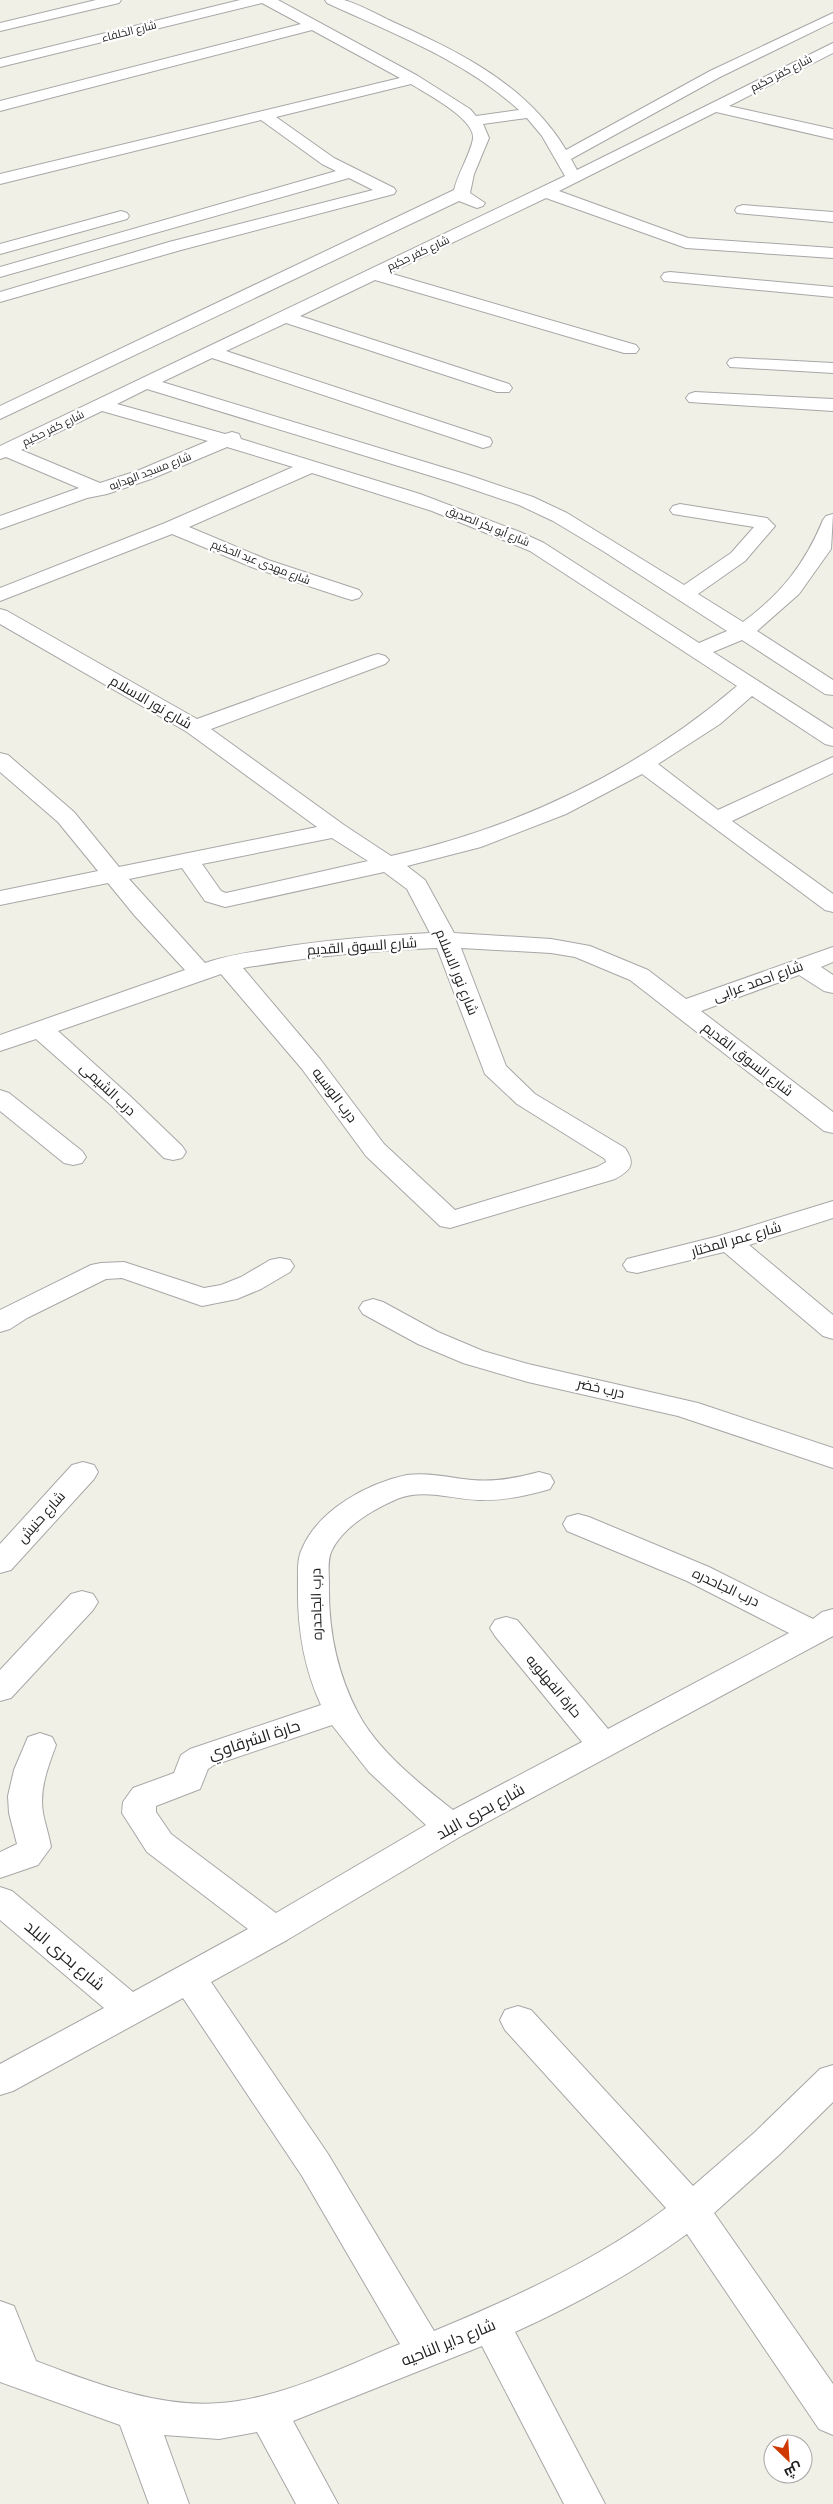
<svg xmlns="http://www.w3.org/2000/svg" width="833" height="2504" viewBox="0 0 833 2504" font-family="'Roboto Condensed',Cairo,sans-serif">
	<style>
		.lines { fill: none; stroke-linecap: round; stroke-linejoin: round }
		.minor-casing { stroke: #a7a7a7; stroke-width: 2 }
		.minor { fill: #fff; fill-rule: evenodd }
		.labels { text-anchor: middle; stroke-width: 4.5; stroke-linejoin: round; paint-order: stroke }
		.far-street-label { font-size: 11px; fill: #202020; stroke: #fff }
		.street-label { font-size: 14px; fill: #202020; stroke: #fff }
		.near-street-label { font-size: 16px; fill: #202020; stroke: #fff }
	</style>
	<rect width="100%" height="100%" fill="#f1f0e6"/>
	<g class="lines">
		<!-- minor casing -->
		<g class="minor-casing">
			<path id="minor" d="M96,0H121L119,3L0,31V23Z
				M240,0H278L418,76L470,109L476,116L519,110C464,60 394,34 327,3L325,0C331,0 338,0 344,0C361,5 378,15 393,22C460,52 527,85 566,150L710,71L833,13V22L720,77L571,159L577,170L833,43V53L729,106L833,129V139L716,112L559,191L688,238L833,248V258L686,248L546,198L389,273L636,345L639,349L636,353H624L375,280L300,316L509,384L512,388L509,392H497L286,323L226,351L490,438L492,442L490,446L483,448L212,358L162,382L468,475L533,497L567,513L684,585L731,553L754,527L673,514L670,510L673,506L680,504L767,518L775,526L745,561L698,594L743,622C781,594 805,564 823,520L826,516L833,514L831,549L799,594L757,631L833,680V695L825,694L742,640L713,652L833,729V746L825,744L752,696L720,724L658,764L718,810L833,757V773L732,821L833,894V912L825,910L642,774L566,814L481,847L407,866L425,880L454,933L551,939L590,946L648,970L686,999L833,947V962L821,967L833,975V993L824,991L799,975L701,1011L833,1112V1133L824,1131L630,980L575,957L551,953L461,948L506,1066L535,1094L625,1148C636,1164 631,1170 615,1179L450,1228L440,1226L366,1156L302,1069L221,974L58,1031L130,1096L182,1146L186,1152L182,1158L173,1160L164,1158L112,1106L36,1039L0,1051V1035L185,970L135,916L108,883L0,905V891L98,871L58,822L0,772V753L8,755L74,812L119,867L317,827L187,732L0,624V609L7,611L197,719L371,656L378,654L385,656L389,660L385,664L211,729L344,825L391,856C518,828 639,770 737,686L530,551L432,511L312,473L189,527L268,560L359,590L362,594L359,598L352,600L345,598L254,568L172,534L0,601V588L165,523L293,467L227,447L151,479L107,494L87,498L0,529V516L79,488L6,457L0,459V446L565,176L542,136L527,118L483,124L489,138L474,174L470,193L485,203L483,206L477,208L459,201L0,419V406L454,190C458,173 470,155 473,139C476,119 425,93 411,84L276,117L334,158L394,188L396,191L394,194L181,250L0,302V292L169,242L373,190L349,178L0,277V267L336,171L322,164L261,120L0,184V174L400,78L312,30L0,111V101L301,24L262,3L0,67V59ZM147,389L454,483L519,505L553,521L603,551L727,631L699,643L544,543L520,532L420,494L241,439L239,434L232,432L225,434L117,404ZM102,411L208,441L137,471L100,483L21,450ZM332,838L368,861L226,893L221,891L202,864ZM182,868L205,901L225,907L384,872L407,889L430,933C375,936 320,940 265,950C245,953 225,956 205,963L129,879ZM437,948L485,1074L517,1104L605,1159L606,1162L597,1167L455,1210L384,1144L320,1059L243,968C307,957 371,950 437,948Z
				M743,205L833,212V222L737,213L735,210L737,207Z
				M121,211L127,213L129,216L127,219L0,254V244Z
				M670,272L833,287V297L664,281L661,277L664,273Z
				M736,358L833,363V373L730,367L727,363L730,359Z
				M695,392L833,399V411L689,402L686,398L689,394Z
				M0,1090L9,1093L82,1151L86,1157L82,1163L73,1165L64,1163L0,1111Z
				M833,1201V1218L749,1245L833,1315V1339L823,1336L724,1252L637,1273L627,1271L623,1265L627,1259L719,1236Z
				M280,1258L290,1260L294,1266L290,1272L261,1289L237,1299L202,1306L122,1278L106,1279L27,1318L10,1329L0,1332V1310L91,1265L101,1263L124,1262L204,1288L221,1285L241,1277L270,1260Z
				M373,1299L383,1302L438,1332L483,1351L528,1364L698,1403L833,1448V1468L678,1416L528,1382L463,1363L418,1344L363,1314L359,1308L363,1302Z
				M83,1462L94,1465L98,1472L94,1479L11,1570L0,1573V1544L72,1465Z
				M539,1472L550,1475L554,1482L550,1489C526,1496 503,1501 479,1500C452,1499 423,1488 397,1499C374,1509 344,1526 332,1550C327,1559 329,1573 329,1583C328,1630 337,1673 358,1713C377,1750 421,1785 453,1810L582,1742L495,1636L490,1628L495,1620L506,1617L517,1620L608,1729L789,1633L687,1581L567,1531L563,1524L567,1517L578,1514L589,1517L709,1567L813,1619L822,1612L833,1609V1636L463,1835L287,1940L211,1982L328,2154L434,2331C515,2297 596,2261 666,2208L505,2030L500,2020L505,2010L518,2006L531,2010L693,2186L754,2133L820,2069L833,2065V2102L780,2154L714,2213L833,2384V2435L819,2429L687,2234C633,2273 575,2305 515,2332L605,2504H564L482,2346L293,2421L338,2504H296L257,2432L219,2439L164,2435L189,2504H149L120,2425L0,2382V2301L14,2306L36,2361C94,2383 158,2408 220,2403C283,2398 343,2367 400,2344L302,2176L183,1998L13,2091L0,2095V2064L104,2008L0,1920V1887L12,1891L133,1992L248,1929L147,1852L122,1813L123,1802L133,1788L174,1773L181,1755L190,1749L321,1705C303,1666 297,1626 298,1583C298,1572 297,1559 302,1549C318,1510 368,1483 407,1475C429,1472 450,1478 472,1480C495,1482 517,1478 539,1472ZM332,1725L369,1772L426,1825L276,1913L171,1834L156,1812V1806L200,1789L208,1769L214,1765Z
				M82,1591L93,1594L98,1602L93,1610L11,1698L0,1701V1670L71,1594Z
				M40,1733L52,1737L56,1745C48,1767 39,1789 43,1813C45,1824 49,1835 51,1847L38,1865L0,1878V1852L17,1844L9,1813L8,1796L14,1770L28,1737Z"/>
		</g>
		<!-- minor -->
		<use href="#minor" class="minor"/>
	</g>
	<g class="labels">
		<!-- far-street labels -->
		<g class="far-street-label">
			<text transform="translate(129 31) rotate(-14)" y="4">شارع الخلفاء</text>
			<text transform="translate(781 73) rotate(-27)" y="4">شارع كفر حكيم</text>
			<text transform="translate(418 253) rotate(-25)" y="4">شارع كفر حكيم</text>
			<text transform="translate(53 428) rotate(-26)" y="4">شارع كفر حكيم</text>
			<text transform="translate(150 471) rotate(-21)" y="4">شارع مسجد الهدايه</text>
			<text transform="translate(488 526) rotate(22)" y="4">شارع أبو بكر الصديق</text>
			<text transform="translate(261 562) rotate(21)" y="4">شارع مهدى عبد الحكيم</text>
		</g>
		<!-- street labels -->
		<g class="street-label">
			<text transform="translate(151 702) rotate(30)" y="5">شارع نور الاسلام</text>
			<text transform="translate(362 946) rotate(-4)" y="5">شارع السوق القديم</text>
			<text transform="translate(457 972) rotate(68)" y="5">شارع نور الاسلام</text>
			<text transform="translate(758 981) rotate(-20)" y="5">شارع احمد عرابى</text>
			<text transform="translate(748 1059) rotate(38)" y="5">شارع السوق القديم</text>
			<text transform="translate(108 1089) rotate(43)" y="5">درب الشيمى</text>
			<text transform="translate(335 1095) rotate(53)" y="5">درب الوسيه</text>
			<text transform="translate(736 1239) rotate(-16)" y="5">شارع عمر المختار</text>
			<text transform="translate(601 1388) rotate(13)" y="5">درب خضر</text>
			<text transform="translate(41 1517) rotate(-48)" y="5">شارع حنيش</text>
			<text transform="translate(726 1587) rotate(25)" y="5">درب الجاحدره</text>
			<text transform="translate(316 1604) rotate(-91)" y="5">درب الجاحدره</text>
			<text transform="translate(554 1686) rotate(50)" y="5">حارة الفهلويه</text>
		</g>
		<!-- near-street labels -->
		<g class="near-street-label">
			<text transform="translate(254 1739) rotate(-18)" y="6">حارة الشرقاوي</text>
			<text transform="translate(480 1811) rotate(-29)" y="6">شارع بحرى البلد</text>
			<text transform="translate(65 1955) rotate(40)" y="6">شارع بحرى البلد</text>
			<text transform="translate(448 2342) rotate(-22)" y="6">شارع داير الناحيه</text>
		</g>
	</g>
	<!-- north arrow -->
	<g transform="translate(788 2459) rotate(155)"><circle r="24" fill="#ffffff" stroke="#a6a6a6"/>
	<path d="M0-4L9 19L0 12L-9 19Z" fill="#cf3900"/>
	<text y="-8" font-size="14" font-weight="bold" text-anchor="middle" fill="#202020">ش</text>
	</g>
</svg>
